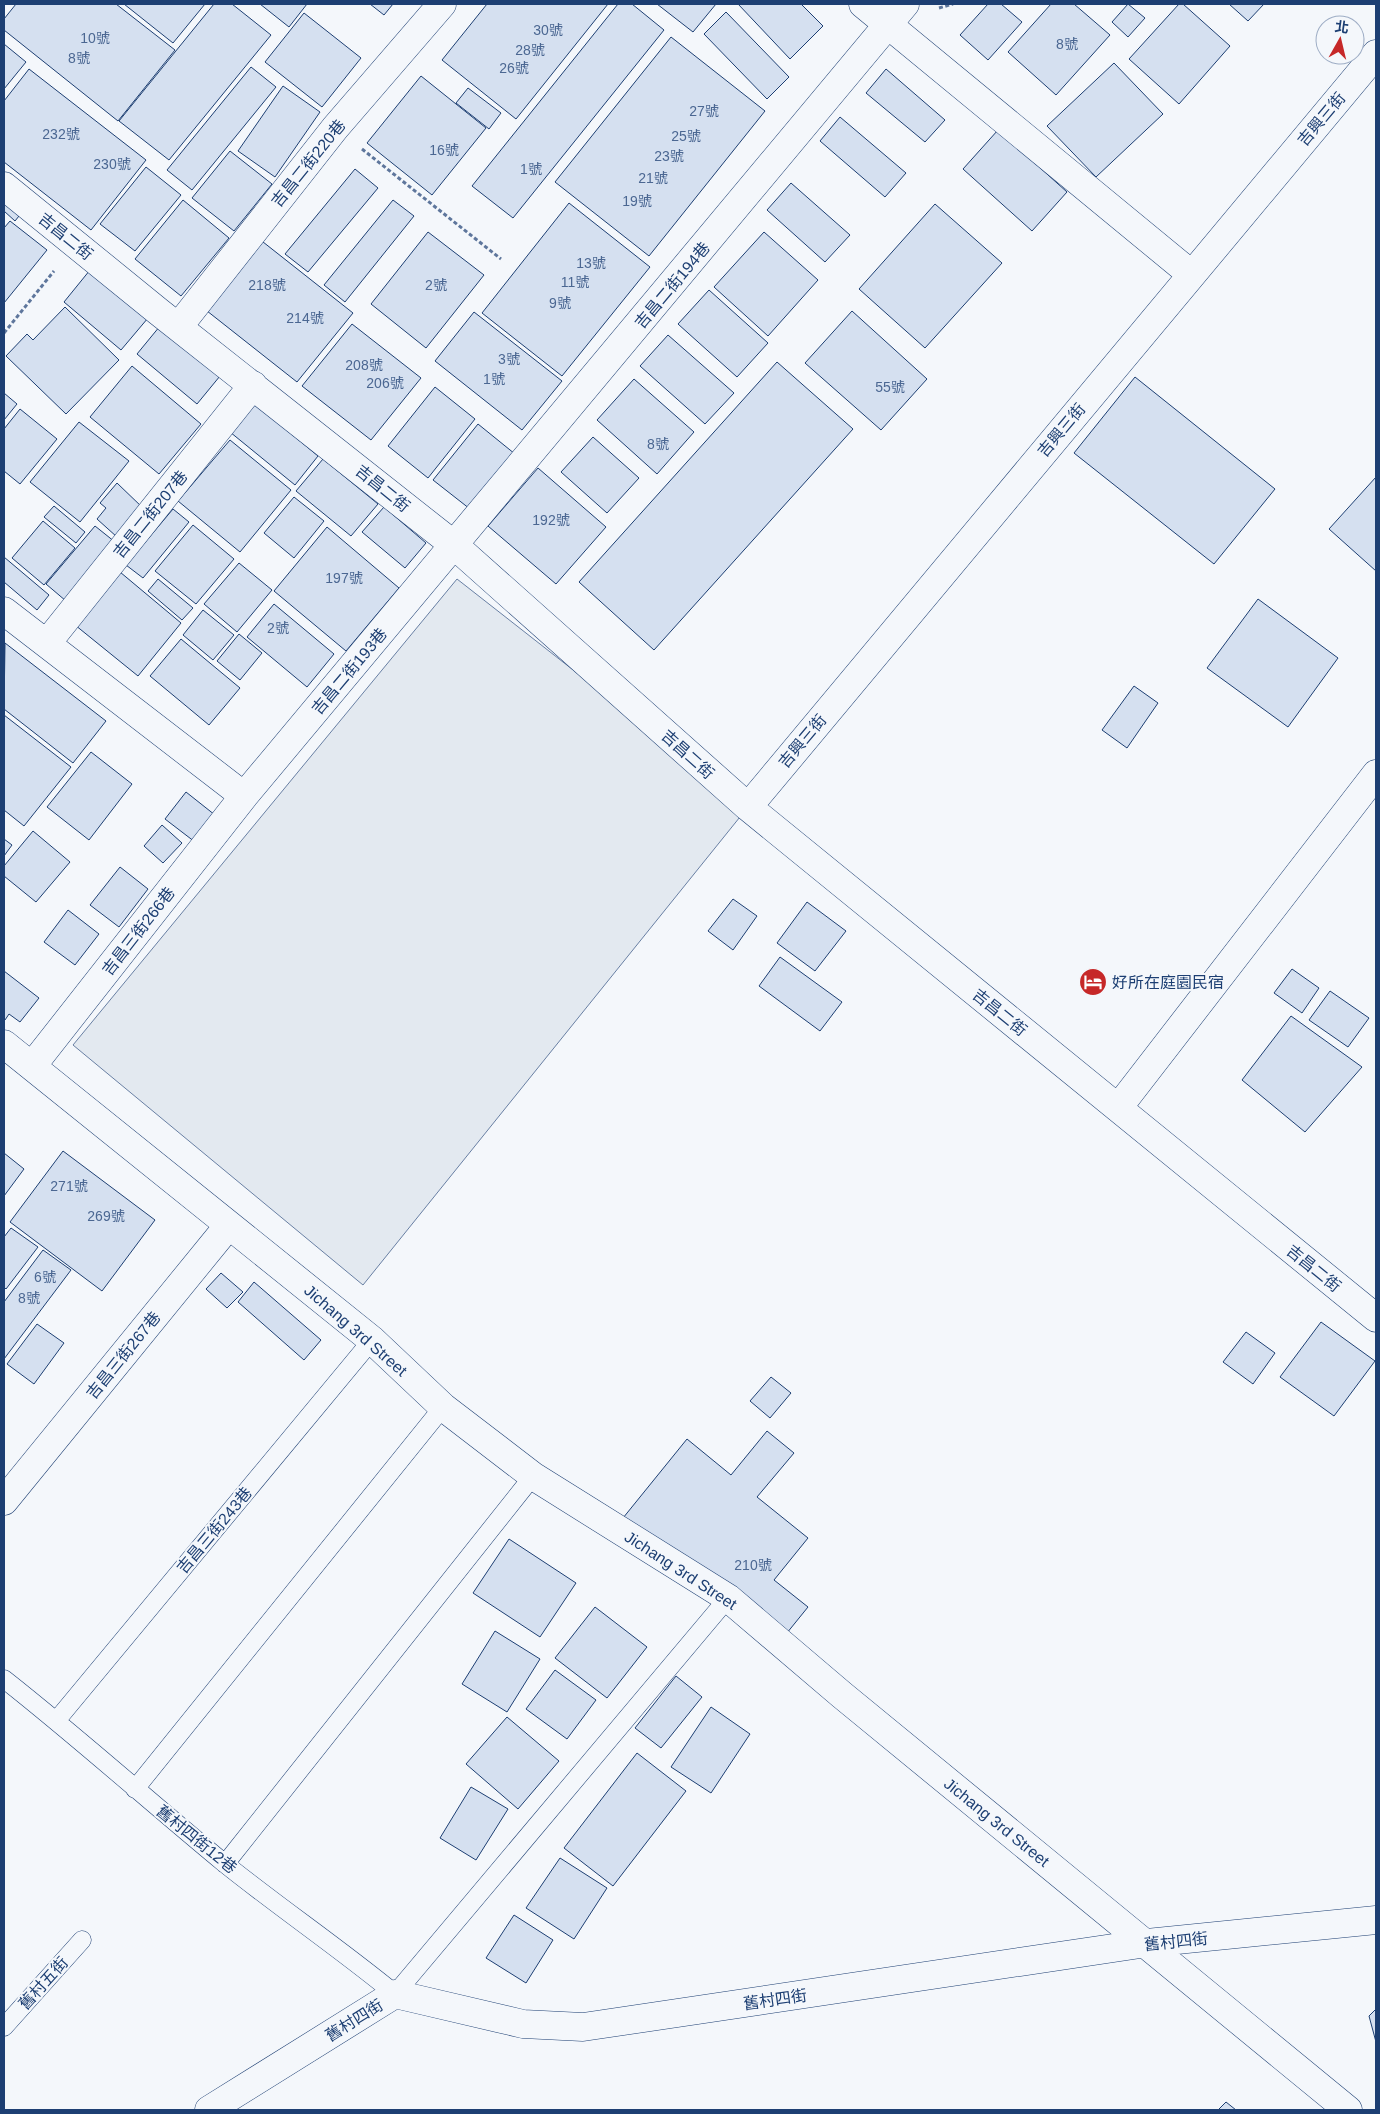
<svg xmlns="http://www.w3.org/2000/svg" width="1380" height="2114" viewBox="0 0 1380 2114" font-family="Arial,'Noto Sans TC',sans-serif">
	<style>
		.green { fill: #e3e9f0; stroke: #687fa3 }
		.building { fill: #d5e0f0; stroke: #1d3f73 }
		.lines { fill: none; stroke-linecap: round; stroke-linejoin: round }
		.service-casing { stroke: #1d3f73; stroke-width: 19 }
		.minor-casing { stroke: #1d3f73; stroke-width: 29 }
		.path { stroke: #5e769c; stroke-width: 3; stroke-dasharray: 4 2.5; stroke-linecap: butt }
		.service { stroke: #f4f7fb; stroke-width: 18 }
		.minor { stroke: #f4f7fb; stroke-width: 28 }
		.labels { text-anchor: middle; stroke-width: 4; stroke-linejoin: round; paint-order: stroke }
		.number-label { font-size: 14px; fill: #4b6792 }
		.street-label { font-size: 16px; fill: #1d3f73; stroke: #f4f7fb }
		.poi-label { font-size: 16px; fill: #1d3f73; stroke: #f4f7fb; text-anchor: start }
	</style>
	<rect width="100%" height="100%" fill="#f4f7fb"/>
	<!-- green -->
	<path class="green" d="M457,579L748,807L363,1285L73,1045Z"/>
	<!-- building -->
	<path class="building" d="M16,4H116L175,50L118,121L4,30V19Z
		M124,4H205L173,43Z
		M214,4H232L271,35L169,160L119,121Z
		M260,4H307L289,27Z
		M370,4H393L384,15Z
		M487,4H608L516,119L442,60Z
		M618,4H632L664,30L513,218L472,186Z
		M657,4H716L693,32Z
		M738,4H801L823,26L790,59Z
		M988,4H1001L1022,22L988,60L960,35Z
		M1051,4H1074L1110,35L1056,95L1008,52Z
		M1128,4L1145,18L1128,37L1112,22Z
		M1179,4H1183L1230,46L1179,104L1129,59Z
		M1229,4H1264L1248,21Z
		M726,12L789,77L767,99L704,34Z
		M304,13L361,58L322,107L265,62Z
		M671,37L765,111L649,256L555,182Z
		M4,44L26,62L4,89Z
		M1114,63L1163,114L1096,177L1047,126Z
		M251,67L276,87L192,190L167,170Z
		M29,69L146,160L91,230L4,162V101Z
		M886,69L945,120L925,142L866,93Z
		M421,76L486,128L432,195L367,143Z
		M283,86L320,112L275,177L238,151Z
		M468,88L501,113L489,129L456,103Z
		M840,117L906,173L885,197L820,141Z
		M998,130L1067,192L1032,231L963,169Z
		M230,151L272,184L234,231L192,198Z
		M146,167L181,195L135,251L100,224Z
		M355,169L378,188L308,272L285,254Z
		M791,183L850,235L825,262L767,210Z
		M4,194L23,211L15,221L4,211Z
		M183,200L229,238L181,296L135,259Z
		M393,200L414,216L345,302L324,285Z
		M569,203L650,267L562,376L482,313Z
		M935,204L1002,263L925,348L859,289Z
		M10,221L47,250L4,303V228Z
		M428,232L484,275L426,348L371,304Z
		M764,232L818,280L768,336L714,287Z
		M258,238L353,313L297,382L202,307Z
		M90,270L148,318L121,350L64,302Z
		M709,290L768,343L737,377L678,324Z
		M65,307L119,360L66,414L6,356L27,334L33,340Z
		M852,311L927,379L881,430L805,363Z
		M474,312L562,381L522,430L435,361Z
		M352,324L421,378L371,440L302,386Z
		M160,326L220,376L197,404L137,354Z
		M668,335L734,393L705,424L640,366Z
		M777,362L853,429L654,650L579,582Z
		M132,366L201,424L159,474L90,417Z
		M1135,377L1275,489L1214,564L1074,453Z
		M634,379L694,432L657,474L597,420Z
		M435,387L475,419L428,478L388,446Z
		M4,393L17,404L4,420Z
		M254,403L318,456L295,485L230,432Z
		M20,409L57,439L20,484L4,471V429Z
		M79,422L129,461L80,522L30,482Z
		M478,424L515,454L470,509L433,480Z
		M593,437L639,478L607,513L561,472Z
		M230,440L291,490L240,552L178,501Z
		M323,459L378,504L351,536L296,491Z
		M538,468L606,527L556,584L488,526Z
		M1376,477V571L1329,529Z
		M117,483L143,508L117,537L97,519L106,508L100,503Z
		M294,497L324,521L294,558L264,533Z
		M54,506L85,532L76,543L44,517Z
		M384,507L426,543L405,568L362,532Z
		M173,509L189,522L143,578L126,565Z
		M43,521L75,548L44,585L12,558Z
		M193,525L234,559L196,604L155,571Z
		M95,526L115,542L66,601L46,584Z
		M327,527L399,588L346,651L274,591Z
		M4,557L49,595L37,610L4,582Z
		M239,563L272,590L237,632L204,604Z
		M120,572L181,623L138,676L75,625Z
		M158,579L193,608L182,620L148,591Z
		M1258,599L1338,658L1288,727L1207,668Z
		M274,604L334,654L307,687L247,637Z
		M203,610L234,635L213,660L183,635Z
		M239,634L262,653L240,680L217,661Z
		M181,639L240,688L209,725L150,676Z
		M5,643L106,721L73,763L4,709Z
		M1134,686L1158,703L1127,748L1102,730Z
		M4,715L71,767L24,826L4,810Z
		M91,752L132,784L89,840L47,807Z
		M186,792L215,815L195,842L165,819Z
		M162,825L182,843L163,863L144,846Z
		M33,831L70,862L36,902L4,876V866Z
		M4,839L12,845L4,856Z
		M120,867L148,889L119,927L90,905Z
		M733,899L757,916L733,950L708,931Z
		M807,902L846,931L815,971L777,943Z
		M68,910L99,934L75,965L44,942Z
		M780,957L842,1002L820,1031L759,986Z
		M1292,969L1319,988L1302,1013L1274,993Z
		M4,971L39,998L20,1022L9,1014L5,1020L4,1019Z
		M1330,991L1369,1018L1348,1047L1309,1020Z
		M1291,1016L1362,1067L1305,1132L1242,1080Z
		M63,1151L155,1220L102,1291L10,1222Z
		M4,1153L24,1169L4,1196Z
		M11,1228L38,1247L6,1289L4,1287V1237Z
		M43,1250L71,1270L4,1359V1302Z
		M221,1273L243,1292L227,1308L206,1289Z
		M254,1282L321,1340L304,1360L238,1302Z
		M1321,1322L1375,1361L1334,1416L1280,1377Z
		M37,1324L64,1343L34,1384L7,1364Z
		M1246,1332L1275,1353L1253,1384L1223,1362Z
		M771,1377L791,1393L770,1418L750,1401Z
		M767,1431L794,1453L757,1497L808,1538L774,1580L808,1607L778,1644L623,1518L687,1439L731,1475Z
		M509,1539L576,1583L540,1637L473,1593Z
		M595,1607L647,1647L607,1698L555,1658Z
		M495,1631L540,1659L507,1712L462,1684Z
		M555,1670L596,1700L567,1739L526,1709Z
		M676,1676L702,1697L661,1748L635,1728Z
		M711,1707L750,1734L711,1793L671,1767Z
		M507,1717L559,1761L518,1809L466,1764Z
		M637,1753L686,1791L613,1886L564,1848Z
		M471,1787L508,1809L476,1860L440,1838Z
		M560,1858L607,1888L574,1939L526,1908Z
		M514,1915L553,1940L526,1983L486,1958Z
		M1376,2009V2042L1369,2016Z
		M1226,2102L1236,2110H1218Z"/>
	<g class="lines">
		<!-- service casing -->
		<g class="service-casing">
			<path id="service" d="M4,1679C79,1738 150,1802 224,1863C280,1908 339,1948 395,1994L728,1598
				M56,1721L372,1340
				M135,1789L443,1407
				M225,1864L533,1476
				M4,2027L82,1940"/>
		</g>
		<!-- minor casing -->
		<g class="minor-casing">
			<path id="minor" d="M863,4L1191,274
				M4,186L159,312L454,545L748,807L1376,1318
				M179,326L335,128L442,4
				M4,611L244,796
				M47,643L253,385
				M748,807L1376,54
				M4,1044L372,1340L443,1407L533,1476L728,1598L842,1695L1348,2110
				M32,1066L244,796L905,4
				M1118,1108L1376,774
				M4,1501L229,1225
				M209,2110L395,1994L523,2024L583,2027L1147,1943L1376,1920"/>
		</g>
		<!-- path -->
		<path class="path" d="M939,8L953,4
			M362,149L501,259
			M4,333L54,271"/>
		<!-- service -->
		<use href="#service" class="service"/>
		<!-- minor -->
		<use href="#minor" class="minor"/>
	</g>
	<!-- icons -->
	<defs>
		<g id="hotel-disc" transform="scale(1.4375)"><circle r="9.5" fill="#c62828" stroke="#f4f7fb"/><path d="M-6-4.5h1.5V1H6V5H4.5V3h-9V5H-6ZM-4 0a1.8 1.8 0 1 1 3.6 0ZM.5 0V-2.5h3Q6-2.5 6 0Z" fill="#fff"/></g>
	</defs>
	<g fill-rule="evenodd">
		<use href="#hotel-disc" x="1093" y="982"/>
	</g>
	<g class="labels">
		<!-- number labels -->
		<g class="number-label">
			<text x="548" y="35">30號</text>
			<text x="95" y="43">10號</text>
			<text x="1067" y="49">8號</text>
			<text x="530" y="55">28號</text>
			<text x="79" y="63">8號</text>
			<text x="514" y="73">26號</text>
			<text x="704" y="116">27號</text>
			<text x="61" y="139">232號</text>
			<text x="686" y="141">25號</text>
			<text x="444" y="155">16號</text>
			<text x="669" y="161">23號</text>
			<text x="112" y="169">230號</text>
			<text x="531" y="174">1號</text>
			<text x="653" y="183">21號</text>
			<text x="637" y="206">19號</text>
			<text x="591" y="268">13號</text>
			<text x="575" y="287">11號</text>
			<text x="267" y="290">218號</text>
			<text x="436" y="290">2號</text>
			<text x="560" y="308">9號</text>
			<text x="305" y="323">214號</text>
			<text x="509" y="364">3號</text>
			<text x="364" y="370">208號</text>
			<text x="494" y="384">1號</text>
			<text x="385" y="388">206號</text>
			<text x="890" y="392">55號</text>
			<text x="658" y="449">8號</text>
			<text x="551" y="525">192號</text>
			<text x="344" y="583">197號</text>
			<text x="278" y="633">2號</text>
			<text x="69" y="1191">271號</text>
			<text x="106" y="1221">269號</text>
			<text x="45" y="1282">6號</text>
			<text x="29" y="1303">8號</text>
			<text x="753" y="1570">210號</text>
		</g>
		<!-- street labels -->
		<g class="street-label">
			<text transform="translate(1321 119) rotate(-50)" y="6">吉興三街</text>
			<text transform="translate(308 163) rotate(-51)" y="6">吉昌二街220巷</text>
			<text transform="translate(66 236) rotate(39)" y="6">吉昌二街</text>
			<text transform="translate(672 285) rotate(-50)" y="6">吉昌二街194巷</text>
			<text transform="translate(1061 430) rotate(-50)" y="6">吉興三街</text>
			<text transform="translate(383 488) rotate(39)" y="6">吉昌二街</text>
			<text transform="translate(150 514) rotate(-51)" y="6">吉昌二街207巷</text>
			<text transform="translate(349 671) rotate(-50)" y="6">吉昌二街193巷</text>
			<text transform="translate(802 741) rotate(-50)" y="6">吉興三街</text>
			<text transform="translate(688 754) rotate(42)" y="6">吉昌二街</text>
			<text transform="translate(138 931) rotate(-52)" y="6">吉昌三街266巷</text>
			<text transform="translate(1000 1012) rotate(39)" y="6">吉昌二街</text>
			<text transform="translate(1314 1268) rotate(39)" y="6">吉昌二街</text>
			<text transform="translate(356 1330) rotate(41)" y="6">Jichang 3rd Street</text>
			<text transform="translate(123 1355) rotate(-51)" y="6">吉昌三街267巷</text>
			<text transform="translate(214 1530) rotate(-50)" y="6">吉昌三街243巷</text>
			<text transform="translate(681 1570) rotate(33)" y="6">Jichang 3rd Street</text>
			<text transform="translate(997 1822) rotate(39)" y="6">Jichang 3rd Street</text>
			<text transform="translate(197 1839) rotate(39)" y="6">舊村四街12巷</text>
			<text transform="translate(1176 1941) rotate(-6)" y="6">舊村四街</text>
			<text transform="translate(43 1983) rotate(-48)" y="6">舊村五街</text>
			<text transform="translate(775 1999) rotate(-8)" y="6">舊村四街</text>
			<text transform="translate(354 2020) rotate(-32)" y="6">舊村四街</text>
		</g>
		<!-- poi labels -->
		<g class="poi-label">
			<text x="1112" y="988">好所在庭園民宿</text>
		</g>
	</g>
	<!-- border -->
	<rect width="1380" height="2114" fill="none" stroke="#1d3f73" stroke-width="10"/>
	<!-- north arrow -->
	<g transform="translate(1340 40) rotate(8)"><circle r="24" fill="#f4f7fb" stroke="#9eadc5"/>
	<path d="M0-4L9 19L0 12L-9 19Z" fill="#c62828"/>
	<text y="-8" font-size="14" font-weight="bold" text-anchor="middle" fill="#1d3f73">北</text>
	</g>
</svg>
